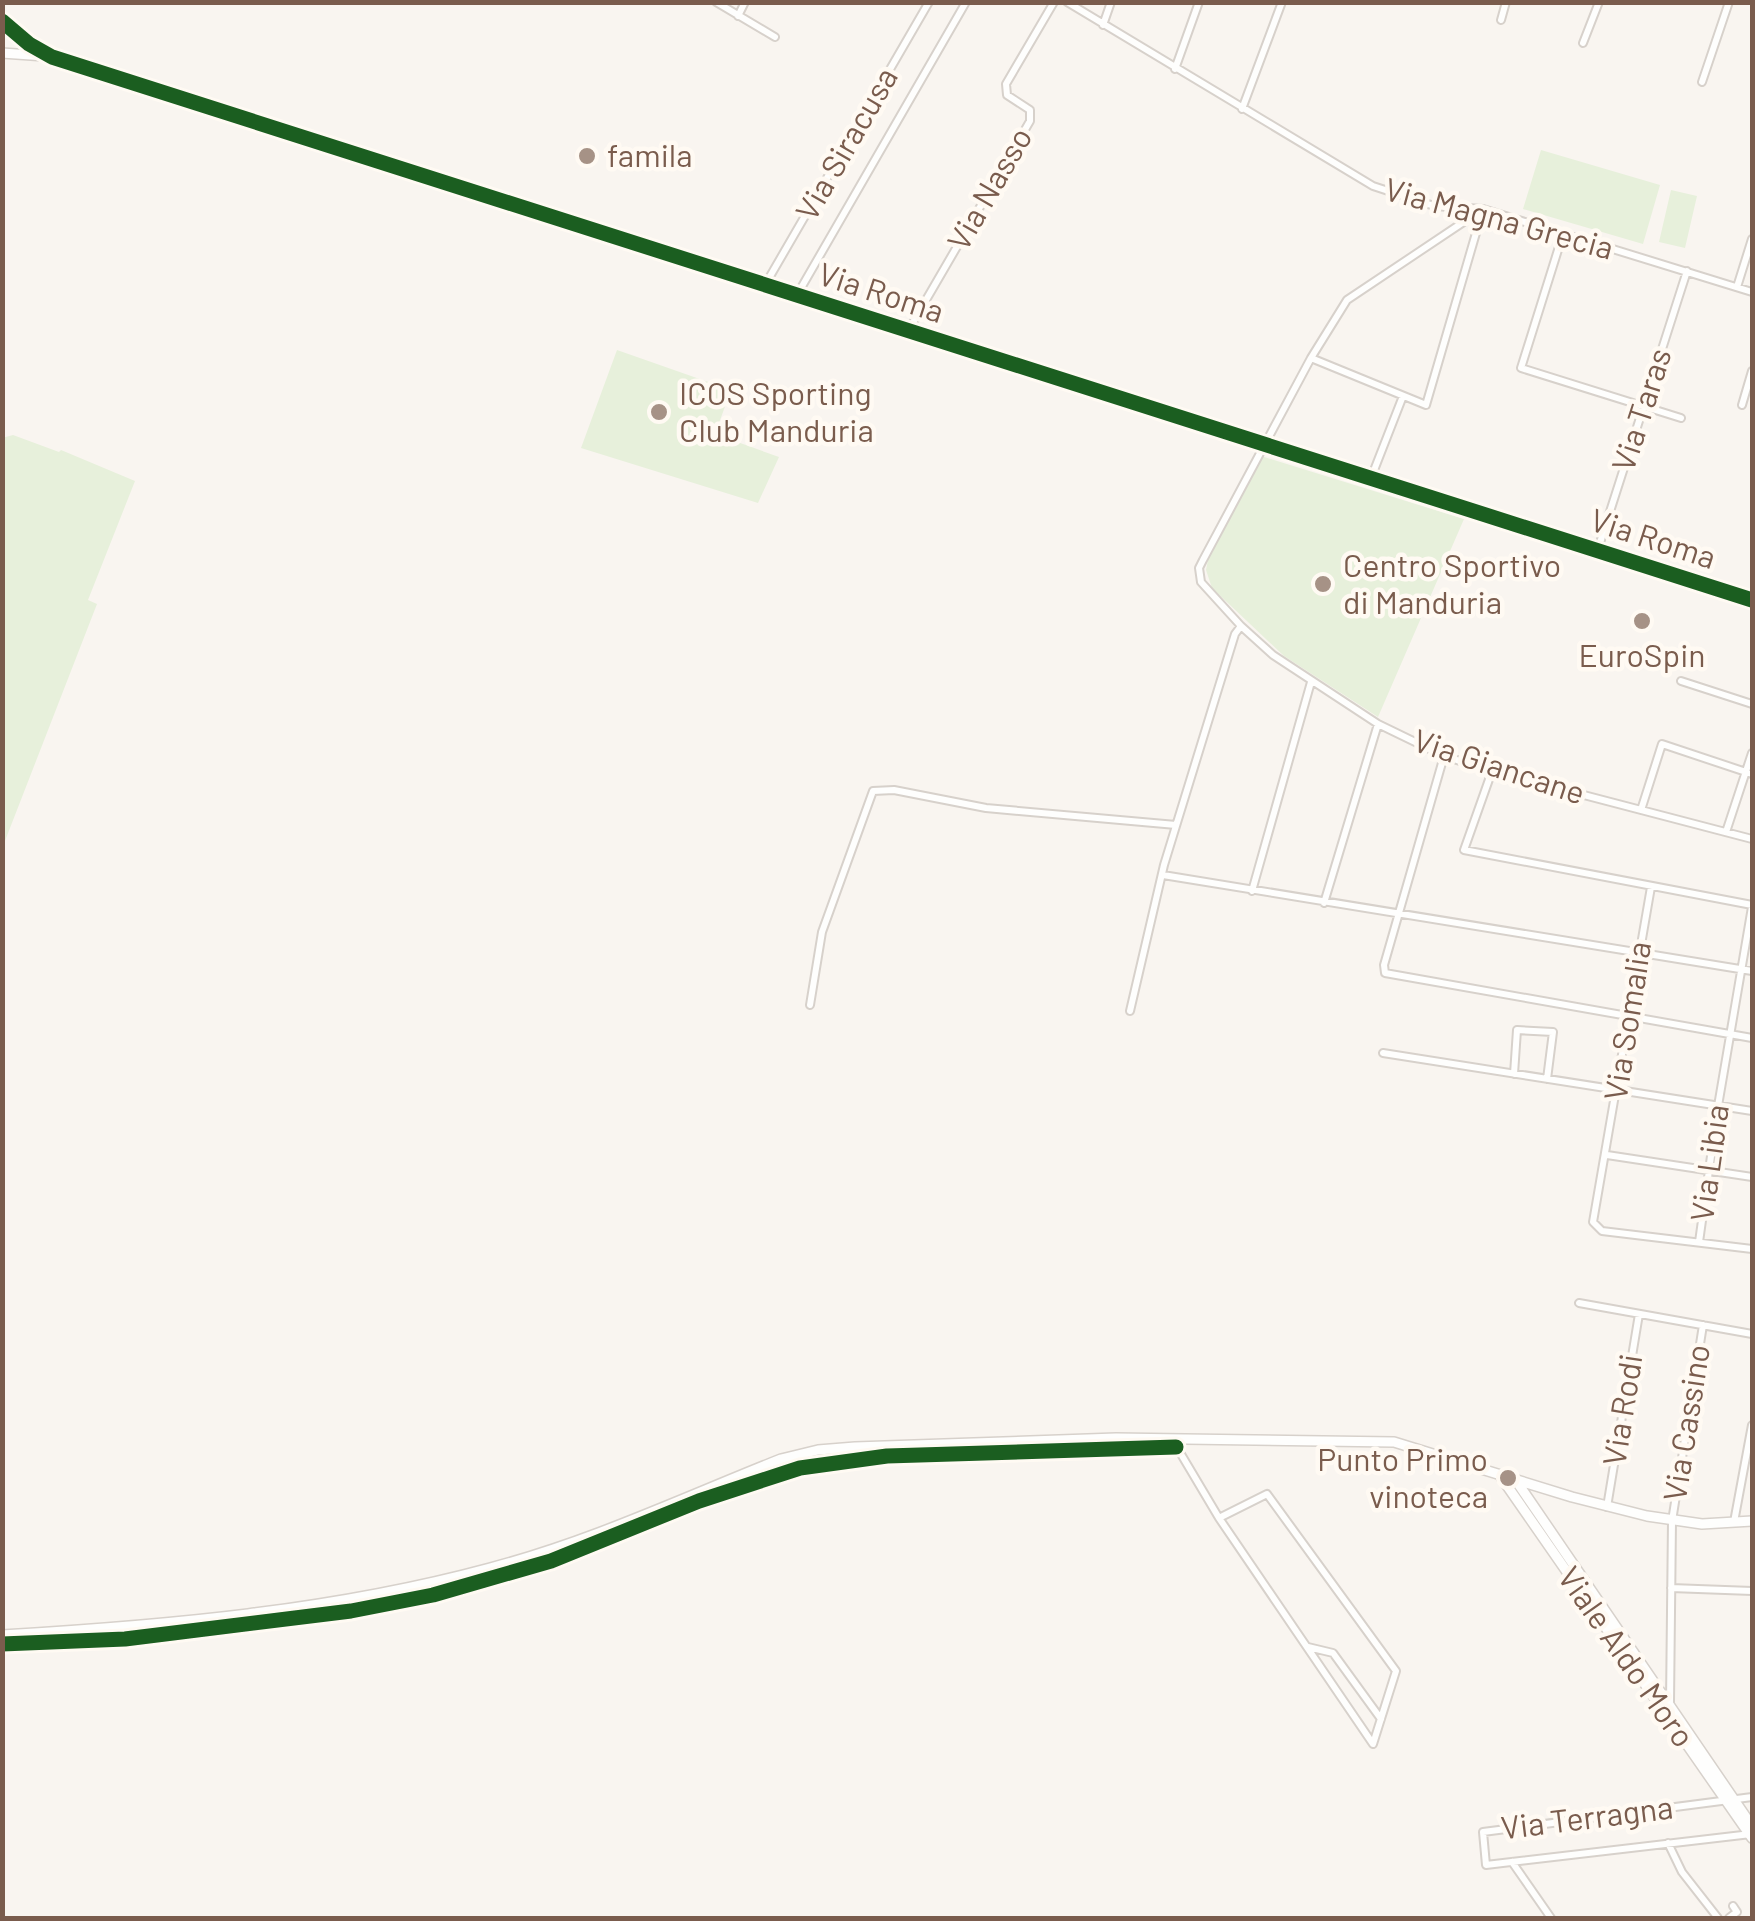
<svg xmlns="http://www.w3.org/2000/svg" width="1755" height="1921" viewBox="0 0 1755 1921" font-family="Barlow,sans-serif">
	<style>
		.green { fill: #e7f0db }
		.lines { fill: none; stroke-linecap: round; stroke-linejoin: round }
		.minor-casing { stroke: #d7d1cb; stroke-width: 10 }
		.tertiary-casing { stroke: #d7d1cb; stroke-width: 12 }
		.minor { stroke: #fefefd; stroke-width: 6 }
		.tertiary { stroke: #fefefd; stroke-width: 9 }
		.cycleway-casing { stroke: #fffaf3; stroke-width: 21 }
		.cycleway { stroke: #1b5e20; stroke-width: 15 }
		.poi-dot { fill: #a69286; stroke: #fffaf3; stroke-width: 4 }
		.labels { text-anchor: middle; stroke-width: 9; stroke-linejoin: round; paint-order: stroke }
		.street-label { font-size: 32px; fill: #7a5c4d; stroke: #fffaf3 }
		.poi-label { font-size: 32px; fill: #7a5c4d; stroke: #fffaf3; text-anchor: start }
	</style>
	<rect width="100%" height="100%" fill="#f9f5f0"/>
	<!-- green -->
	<path class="green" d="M1541,150L1660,185L1643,244L1523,209Z
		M1671,190L1697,196L1685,248L1659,242Z
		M617,350L731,390L715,434L779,457L758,503L581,448Z
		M13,435L59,452L61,450L135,481L88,600L97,604L3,846L2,438Z
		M1261,456L1464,519L1378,717L1284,656L1212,588L1206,570L1209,555Z"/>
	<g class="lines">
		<!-- minor casing -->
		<g class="minor-casing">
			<path id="minor" d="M716,2L775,37
				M1067,2L1373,186L1434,206L1483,209L1752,292
				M738,16L745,2
				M1501,20L1506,2
				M1103,25L1111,2
				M1583,43L1599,2
				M1175,69L1199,2
				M1702,82L1729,2
				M1242,109L1282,2
				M1483,209L1347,300L1311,358L1203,560L1199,568L1201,582L1241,626L1273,655L1378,724L1444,756L1492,771L1752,839
				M1563,234L1521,368L1681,418
				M765,285L929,2
				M1737,287L1752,239
				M797,295L966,2
				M908,331L1030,121V110L1007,95L1006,84L1054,2
				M1311,358L1426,405L1483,209
				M1742,405L1752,371
				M1371,478L1403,396
				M1598,549L1687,271
				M1681,681L1752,704
				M1444,756L1384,965L1385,973L1752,1038
				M1492,771L1464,850L1752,905
				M1641,810L1662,744L1752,774
				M1726,832L1752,753
				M1163,875L1752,971
				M1651,887L1593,1222L1602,1231L1752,1249
				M1252,891L1311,682
				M1324,903L1378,724
				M810,1005L822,932L873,791L894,790L986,808L1176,825
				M1130,1011L1164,865L1235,634L1241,626
				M1383,1053L1752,1111
				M1514,1074L1517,1030L1553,1032L1547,1079
				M1607,1155L1752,1177
				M1699,1242L1718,1106L1752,907
				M1579,1303L1752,1334
				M1172,1439L1219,1518L1267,1494L1396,1671L1373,1744L1219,1518
				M1607,1507L1639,1314
				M1734,1522L1752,1425
				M1671,1588L1752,1591
				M1308,1647L1333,1653L1381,1719
				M1670,1702L1672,1521L1703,1325
				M1751,1834L1486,1865L1483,1832L1752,1797
				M1668,1843L1682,1872L1718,1918
				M1512,1862L1551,1918
				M1729,1918L1737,1912L1733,1906"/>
		</g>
		<!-- tertiary casing -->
		<g class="tertiary-casing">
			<path id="tertiary" d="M2,21L29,44L52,57L1752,600
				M2,53L45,56
				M1501,1477L1752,1838
				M1517,1482L1752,1826
				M2,1635C166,1625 331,1611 490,1568C590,1542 685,1497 781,1459L818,1450L855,1447L1116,1438L1394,1442L1572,1497L1647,1516L1702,1524L1752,1521"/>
		</g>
		<!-- minor -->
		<use href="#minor" class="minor"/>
		<!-- tertiary -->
		<use href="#tertiary" class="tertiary"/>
		<!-- cycleway casing -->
		<g class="cycleway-casing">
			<path id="cycleway" d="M2,21L29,44L52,57L1752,600
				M2,1644L125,1639L351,1611L433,1595L551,1561L699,1501L800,1468L887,1456L1176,1447"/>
		</g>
		<!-- cycleway -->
		<use href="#cycleway" class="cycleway"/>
	</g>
	<!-- markers -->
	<g class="poi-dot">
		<circle cx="587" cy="156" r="10"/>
		<circle cx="659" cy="412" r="10"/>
		<circle cx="1323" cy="584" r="10"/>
		<circle cx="1642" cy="621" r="10"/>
		<circle cx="1508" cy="1478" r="10"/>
	</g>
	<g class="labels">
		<!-- street labels -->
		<g class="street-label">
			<text transform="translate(847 144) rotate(-60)" y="11">Via Siracusa</text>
			<text transform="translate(990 189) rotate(-60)" y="11">Via Nasso</text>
			<text transform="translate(1499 219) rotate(15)" y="11">Via Magna Grecia</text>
			<text transform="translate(881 293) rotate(18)" y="11">Via Roma</text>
			<text transform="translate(1642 410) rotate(-72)" y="11">Via Taras</text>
			<text transform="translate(1653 539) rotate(18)" y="11">Via Roma</text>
			<text transform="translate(1499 767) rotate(18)" y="11">Via Giancane</text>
			<text transform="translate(1628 1021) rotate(-81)" y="11">Via Somalia</text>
			<text transform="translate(1710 1163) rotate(-82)" y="11">Via Libia</text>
			<text transform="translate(1623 1410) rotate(-81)" y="11">Via Rodi</text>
			<text transform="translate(1687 1423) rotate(-81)" y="11">Via Cassino</text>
			<text transform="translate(1626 1657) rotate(55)" y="11">Viale Aldo Moro</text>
			<text transform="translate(1587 1818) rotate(-7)" y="11">Via Terragna</text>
		</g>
		<!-- poi labels -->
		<g class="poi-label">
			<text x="607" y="167">famila</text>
			<text x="679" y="405">ICOS Sporting<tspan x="679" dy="37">Club Manduria</tspan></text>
			<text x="1343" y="577">Centro Sportivo<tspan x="1343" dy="37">di Manduria</tspan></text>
			<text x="1642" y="667" text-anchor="middle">EuroSpin</text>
			<text x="1488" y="1471" text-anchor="end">Punto Primo<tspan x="1488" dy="37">vinoteca</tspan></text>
		</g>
	</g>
	<!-- border -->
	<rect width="1755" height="1921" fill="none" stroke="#7a5c4d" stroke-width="10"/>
</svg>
